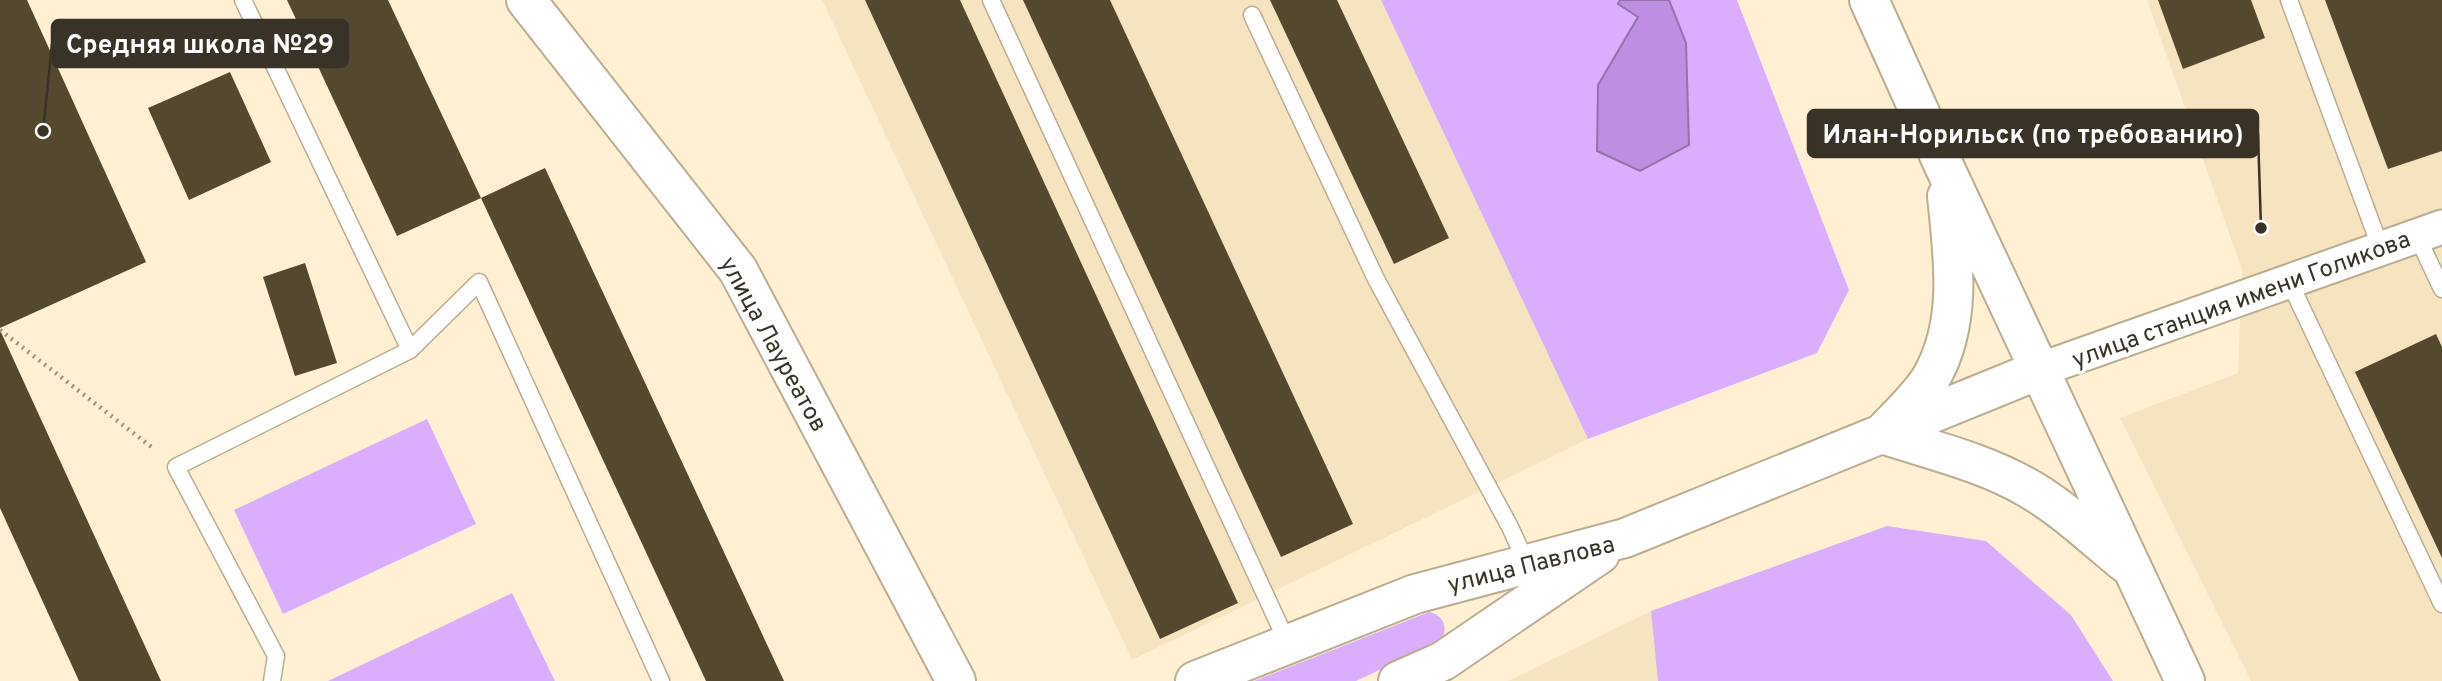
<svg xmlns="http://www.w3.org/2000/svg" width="2442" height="681" viewBox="0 0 2442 681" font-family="Overpass,sans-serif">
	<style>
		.built { fill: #f6e4c1 }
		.green { fill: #daaefd }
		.water { fill: #bd8ee1; stroke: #9572a9; stroke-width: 2 }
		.building { fill: #54482f }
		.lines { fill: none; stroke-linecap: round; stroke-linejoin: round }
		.service-casing { stroke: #bbad92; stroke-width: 19 }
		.minor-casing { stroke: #bbad92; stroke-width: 37 }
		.tertiary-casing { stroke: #bbad92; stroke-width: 42 }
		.path { stroke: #9c927e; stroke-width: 4.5; stroke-dasharray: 2 5; stroke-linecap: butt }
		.service { stroke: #fff; stroke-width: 16 }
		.minor { stroke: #fff; stroke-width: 33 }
		.tertiary { stroke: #fff; stroke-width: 38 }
		.labels { text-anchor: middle; stroke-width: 7; stroke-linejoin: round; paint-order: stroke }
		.street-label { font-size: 24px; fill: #383227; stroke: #fff }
		.leader { fill: none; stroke: #383227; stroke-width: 2.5 }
		.callout-dot { fill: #383227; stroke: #fff; stroke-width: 2.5 }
		.callout { fill: #383227; stroke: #383227; stroke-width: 2.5 }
		.callout-label { font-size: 26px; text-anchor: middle; font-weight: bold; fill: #fff }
	</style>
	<rect width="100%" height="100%" fill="#fff0d3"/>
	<!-- built -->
	<path class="built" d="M822,0H1381L1588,439L1132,660Z
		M2147,0H2442V681H2251L2120,418L2238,373L2242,270Z
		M1651,611L1679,681H1508Z"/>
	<!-- green -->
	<path class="green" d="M1381,0H1620L1618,4L1639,17L1598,85L1686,43L1669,0H1737L1849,290L1817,353L1588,439Z
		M427,419L476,524L283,614L234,510Z
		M1887,526L1986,541L2071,615L2113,681H1658L1651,611Z
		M512,593L555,681H328Z
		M1429,612C1444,615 1450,629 1439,642L1356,681H1254Z"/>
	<!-- water -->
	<path class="water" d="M1620,0H1669L1686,43L1689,145L1640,171L1597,151L1598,85L1638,17L1618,4Z"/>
	<!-- building -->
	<path class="building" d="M0,0H27L146,262L0,328Z
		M287,0H388L481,198L397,236Z
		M865,0H960L1238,603L1160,639Z
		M1023,0H1110L1353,524L1281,557Z
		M1270,0H1337L1449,238L1394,264Z
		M2158,0H2251L2265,38L2183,69Z
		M2325,0H2442V151L2388,169Z
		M230,72L271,162L189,200L148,108Z
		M545,168L784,681H706L481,198Z
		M305,263L337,363L295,376L263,277Z
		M0,330L161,681H79L0,508Z
		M2436,334L2442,347V558L2355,372Z"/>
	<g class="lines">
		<!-- service casing -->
		<g class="service-casing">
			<path id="service" d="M243,0L410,350
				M991,0L1288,644
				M2289,0L2381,249
				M1252,15L1376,279L1510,527L1527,564
				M2417,236L2442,289
				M2289,281L2442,604
				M272,681L276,656L176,467L410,350L479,282L661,681"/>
		</g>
		<!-- minor casing -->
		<g class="minor-casing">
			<path id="minor" d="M2039,370L2442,227"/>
		</g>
		<!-- tertiary casing -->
		<g class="tertiary-casing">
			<path id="tertiary" d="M526,0L738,270L956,681
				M1869,0L1944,166L2185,681
				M1947,196C1953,256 1963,321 1932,376C1921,396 1897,417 1882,434C1931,450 1983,462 2028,488C2063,508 2094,538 2125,563
				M1195,681L1415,594L1625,538L2039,370
				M1398,681L1443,661L1600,554"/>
		</g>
		<!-- path -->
		<path class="path" d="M0,330L154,449"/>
		<!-- service -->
		<use href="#service" class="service"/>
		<!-- minor -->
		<use href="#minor" class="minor"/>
		<!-- tertiary -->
		<use href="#tertiary" class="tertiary"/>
	</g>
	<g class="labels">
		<!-- street labels -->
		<g class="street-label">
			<text transform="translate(2241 299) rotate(-20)" y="8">улица станция имени Голикова</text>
			<text transform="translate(774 344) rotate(61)" y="8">улица Лауреатов</text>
			<text transform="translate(1531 564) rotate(-14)" y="8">улица Павлова</text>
		</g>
	</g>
	<!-- callouts -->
	<path class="leader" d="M43 131L52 44M2261 228L2258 133"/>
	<g class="callout-dot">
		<circle cx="43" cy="131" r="7"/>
		<circle cx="2261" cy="228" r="7"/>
	</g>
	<g class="callout">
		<rect x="52" y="20" width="296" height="47" rx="7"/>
		<rect x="1808" y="110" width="450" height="47" rx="7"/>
	</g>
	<g class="callout-label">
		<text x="200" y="53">Средняя школа №29</text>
		<text x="2033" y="143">Илан-Норильск (по требованию)</text>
	</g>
</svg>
